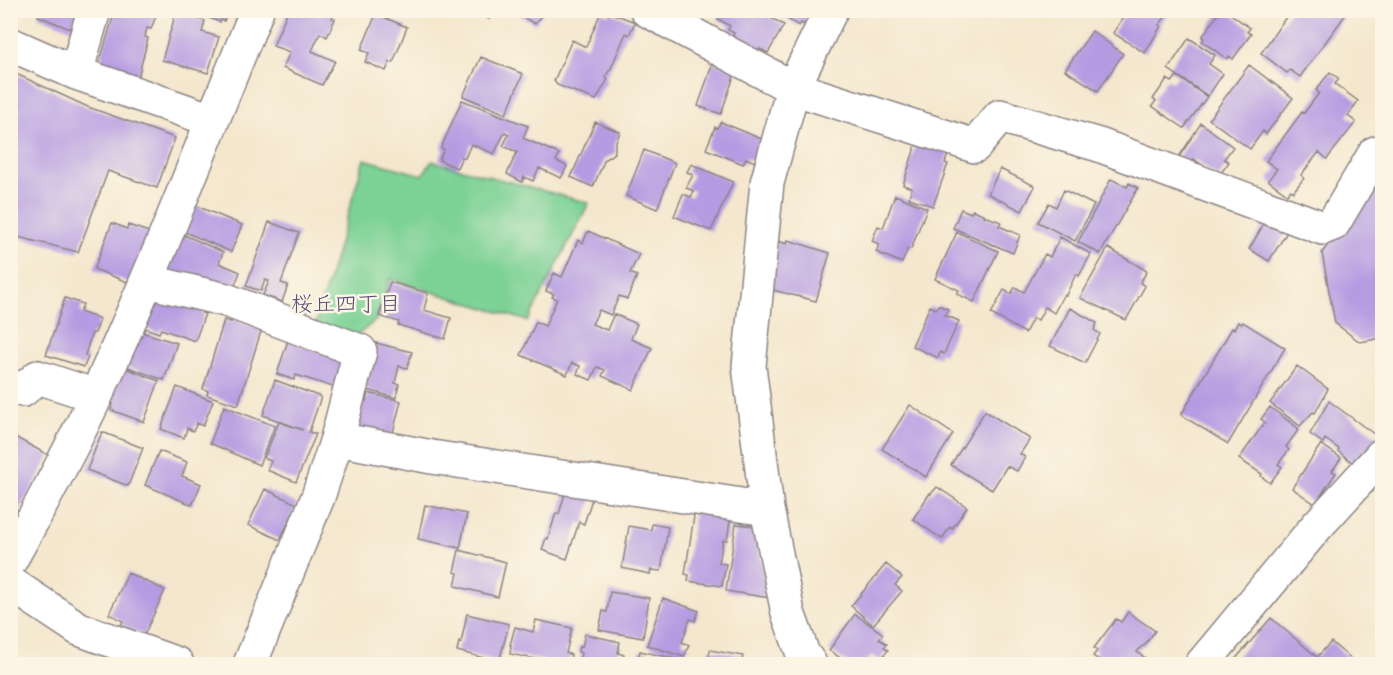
<svg xmlns="http://www.w3.org/2000/svg" width="1393" height="675" viewBox="0 0 1393 675" font-family="Itim,'Klee One',sans-serif">
	<style>
		.green { fill: #7cd195; stroke: #4f7a68; stroke-width: 1.5 }
		.building { fill: #b59be2 }
		.lines { fill: none; stroke-linecap: round; stroke-linejoin: round }
		.minor-casing { stroke: #8b8484; stroke-width: 36 }
		.minor { stroke: #fff; stroke-width: 33 }
		.labels { text-anchor: middle; stroke-width: 5; stroke-linejoin: round; paint-order: stroke }
		.neighbourhood-label { font-size: 22px; fill: #554c75; stroke: #fcf5e5 }
	</style>
	<rect width="100%" height="100%" fill="#fcf5e5"/>
	<filter id="ink" filterUnits="userSpaceOnUse"><feTurbulence type="fractalNoise" baseFrequency=".0167" numOctaves="2"/><feDisplacementMap in="SourceGraphic" scale="12" xChannelSelector="R" yChannelSelector="G"/><feConvolveMatrix kernelMatrix="1 2 1 2 8 2 1 2 1" color-interpolation-filters="sRGB"/></filter>
	<filter id="wash" filterUnits="userSpaceOnUse"><feTurbulence type="fractalNoise" baseFrequency=".008" numOctaves="4" result="noise"/><feDisplacementMap in="SourceGraphic" scale="24" xChannelSelector="R" yChannelSelector="G"/><feGaussianBlur stdDeviation="1.35" result="paint"/><feColorMatrix in="noise" values="0 0 0 0 0 0 0 0 0 0 0 0 0 0 0 0 0 1.4 0 .05"/><feComposite in="paint" operator="in"/></filter>
	<g filter="url(#wash)">
		<rect width="100%" height="100%" fill="#f4e7cd"/>
		<!-- green -->
		<path class="green" d="M364,159L422,175L432,161L589,203L528,321L390,279L376,320L354,338L315,325Z"/>
		<g id="blocks">
			<!-- building -->
			<path class="building" d="M40,10H81L73,30L38,16Z
				M115,10H158L151,29L147,28L145,37L148,38L138,78L99,65Z
				M228,10L224,21L221,20L220,22L190,11Z
				M288,10H327L334,14L332,18L335,19L327,37L320,33L312,51L335,61L322,85L283,68L290,52L273,46Z
				M467,10H493L489,19Z
				M510,10H545L535,24Z
				M723,10H757L784,25L768,53L760,49L757,52L732,39L734,33L728,30L730,26L718,19Z
				M772,10H815L807,26L801,23L799,26Z
				M1128,10H1163L1168,14L1159,25L1161,26L1145,53L1113,33Z
				M1221,10H1225L1250,28L1247,32L1251,34L1233,59L1229,56L1227,59L1202,41L1204,38L1202,37Z
				M1291,10H1349L1300,77L1290,70L1287,73L1261,53Z
				M176,12L205,21L202,32L219,37L208,73L162,60Z
				M601,12L609,15L611,13L635,22L629,35L626,33L611,68L605,77L608,79L596,100L557,85L554,81L572,40L586,47Z
				M376,14L407,27L393,63L390,62L386,71L365,62L369,53L361,50Z
				M1092,31L1123,54L1098,91L1065,70Z
				M1189,38L1215,55L1209,64L1223,74L1208,96L1168,69Z
				M481,57L523,74L506,114L463,96Z
				M713,62L736,70L721,114L698,106Z
				M1249,65L1293,98L1266,134L1263,131L1250,149L1209,119Z
				M1330,72L1339,79L1335,84L1358,101L1348,116L1356,122L1327,159L1319,152L1301,175L1304,178L1293,192L1291,190L1287,194L1268,180L1277,169L1266,161L1302,112L1304,113L1319,93L1316,90Z
				M14,73L88,107L175,138L157,188L108,171L78,252L10,235V83Z
				M1177,76L1207,97L1184,128L1152,106L1156,101L1153,99L1167,79L1172,82Z
				M462,100L528,126L523,138L559,154L556,161L567,166L561,178L539,168L533,181L524,177L522,182L507,174L517,152L503,146L509,134L505,132L494,154L471,144L465,158L462,157L457,168L439,160L444,149L441,148Z
				M595,122L620,132L615,144V153L605,159L593,187L571,177Z
				M721,122L764,140L755,162L746,158L743,164L706,149L715,127L717,128Z
				M1201,123L1233,147L1224,159L1229,162L1218,177L1194,159L1185,171L1175,163Z
				M916,144L949,151L945,163L948,164L933,206L909,198L912,188L903,185Z
				M644,150L675,163L657,209L626,196Z
				M691,164L733,182L711,231L674,216L683,194L691,197L694,191L686,188L693,175L687,172Z
				M1000,169L1035,186L1022,211L988,194Z
				M1111,179L1127,187L1129,183L1138,188L1100,254L1078,242Z
				M1370,183L1382,191V338L1360,342L1335,323L1322,253Z
				M1064,190L1094,205L1075,241L1038,222L1049,203L1056,207Z
				M895,195L927,208L911,249L908,248L902,263L876,252L879,244L872,241L878,226L883,228Z
				M192,204L242,225L231,252L185,232L193,215L188,213Z
				M961,209L971,213L973,210L985,215L984,216L1001,222L999,226L1020,235L1013,253L953,228Z
				M1266,220L1287,232L1269,261L1249,249Z
				M269,222L299,233L281,283L288,285L282,302L263,295L269,281L265,280L261,291L246,286Z
				M112,223L127,229L128,225L149,232L130,283L94,269Z
				M588,231L639,254L630,273L637,276L627,299L619,296L611,315L599,310L592,324L607,330L614,314L637,324L631,339L652,348L633,390L602,376L605,370L597,367L591,380L577,374L580,366L572,363L567,375L521,355L536,322L545,326L557,299L552,297L554,294L546,291L554,273L562,277L578,240L583,243Z
				M957,232L998,251L974,302L957,294L959,290L935,279Z
				M182,234L223,252L219,263L240,272L232,293L167,271Z
				M1060,237L1091,254L1079,276L1076,274L1066,295L1064,294L1054,313L1045,307L1038,320L1033,318L1025,333L991,314L1004,290L1011,294L1015,287L1024,292L1045,254L1050,257Z
				M788,240L830,253L816,301L765,288L778,241L787,244Z
				M1108,248L1147,271L1140,283L1145,286L1126,320L1080,298Z
				M390,282L428,293L424,310L451,318L445,339L398,325L399,322L379,316Z
				M157,295L203,311L202,313L205,314L195,341L161,329L159,333L145,328Z
				M65,298L83,304L80,312L100,319L95,333H92L85,355L88,357L84,367L46,355Z
				M938,305L948,309L945,315L959,321L944,354L940,352L938,358L912,346L930,306L936,309Z
				M1070,308L1097,323L1094,330L1100,334L1085,363L1050,346Z
				M231,318L262,328L238,405L207,395L208,391L203,389L224,320L231,322Z
				M1238,322L1242,324L1243,322L1285,348L1228,444L1181,415L1232,328L1234,329Z
				M138,331L177,343L164,380L125,366Z
				M288,340L343,360L336,388L296,375L294,380L277,374Z
				M376,343L412,352L407,368L399,366L395,383L399,384L396,398L364,389Z
				M1297,366L1328,389L1315,413L1313,412L1300,426L1270,403Z
				M123,367L159,381L144,422L111,410L113,404L110,402Z
				M275,380L321,397L309,432L316,434L296,482L267,470L271,461L264,458L279,422L303,430L263,415Z
				M177,387L213,401L203,426L197,423L193,431L187,428L184,438L161,429Z
				M368,393L401,401L391,440L350,425L357,398L366,401Z
				M1329,401L1382,440L1358,467L1338,451L1339,449L1325,439L1323,443L1310,434Z
				M910,405L953,434L926,477L882,449Z
				M224,406L275,426L259,465L210,443Z
				M1270,407L1299,429L1286,447L1289,450L1278,464L1282,467L1270,483L1261,476L1262,474L1239,459L1265,422L1261,419Z
				M985,411L1030,439L1020,454L1025,457L1017,471L1007,466L992,490L951,465Z
				M102,432L143,448L128,486L87,470Z
				M13,436L50,456L19,511L10,506V440Z
				M1321,444L1341,458L1332,471L1336,473L1315,504L1292,488Z
				M159,451L187,462L182,476L201,484L192,505L145,485Z
				M937,487L967,507L952,529L950,527L942,539L913,519L930,493L931,494Z
				M265,489L297,504L280,540L248,525Z
				M566,490L592,499L584,524L579,522L567,559L542,550L546,538L548,539L556,513L559,514Z
				M425,505L467,514L460,548L418,539Z
				M695,510L731,515L727,540H723L719,563L726,564L722,586L688,581L689,575L685,574Z
				M652,524L668,527L661,571L651,570L650,574L622,568L629,526L651,530Z
				M736,524L754,526L770,598L726,591Z
				M459,550L506,562L498,597L455,586L458,573L454,572Z
				M886,564L902,577L895,585L902,591L873,625L851,606Z
				M128,573L165,590L144,635L121,625L123,621L109,614Z
				M610,592L649,598L643,638L599,630L603,611L607,612Z
				M663,598L699,611L695,621L690,619L682,642L689,645L684,657L647,645Z
				M1128,612L1155,631L1144,646H1142L1137,652L1145,658L1141,664H1105L1093,656L1097,651L1094,648L1116,619L1121,622Z
				M467,614L509,624L499,662L457,651L459,642L461,643Z
				M855,614L883,634L879,639L887,644L884,647L888,650L880,661L872,655L865,664H849L829,650Z
				M1271,618L1317,657L1331,642L1357,664H1233L1232,663Z
				M536,620L572,628L566,653L571,655L569,664H560L510,654L511,645H510L515,627L533,632Z
				M585,634L620,642L618,653L624,655L622,664H579L581,653L578,652L579,646L582,647Z
				M710,650L743,656L741,664H707Z
				M640,651L699,664H637Z"/>
		</g>
	</g>
	<g filter="url(#ink)">
		<use href="#blocks" fill-opacity="0" stroke="#8b8484" stroke-width="1.5"/>
		<g class="lines">
			<!-- minor casing -->
			<g class="minor-casing">
				<path id="minor" d="M647,10L793,88L975,146L1000,116L1099,145L1323,228L1333,224L1375,153L1382,151
					M10,44L76,73L212,120
					M76,73L94,10
					M147,281L226,300L360,351L337,439L318,497L250,664
					M10,386L23,390L38,377L96,396
					M337,439L432,457L767,509
					M10,561C40,507 70,452 96,396C154,269 205,139 257,10
					M10,583L79,629L177,664
					M810,664L803,654L788,613L767,509L749,366L767,183L793,88L831,10
					M1202,664L1317,526L1382,455"/>
			</g>
			<!-- minor -->
			<use href="#minor" class="minor"/>
		</g>
	</g>
	<g class="labels">
		<!-- neighbourhood labels -->
		<g class="neighbourhood-label">
			<text x="346" y="311">桜丘四丁目</text>
		</g>
	</g>
	<!-- margin -->
	<rect width="1393" height="675" fill="none" stroke="#fcf5e5" stroke-width="36"/>
</svg>
